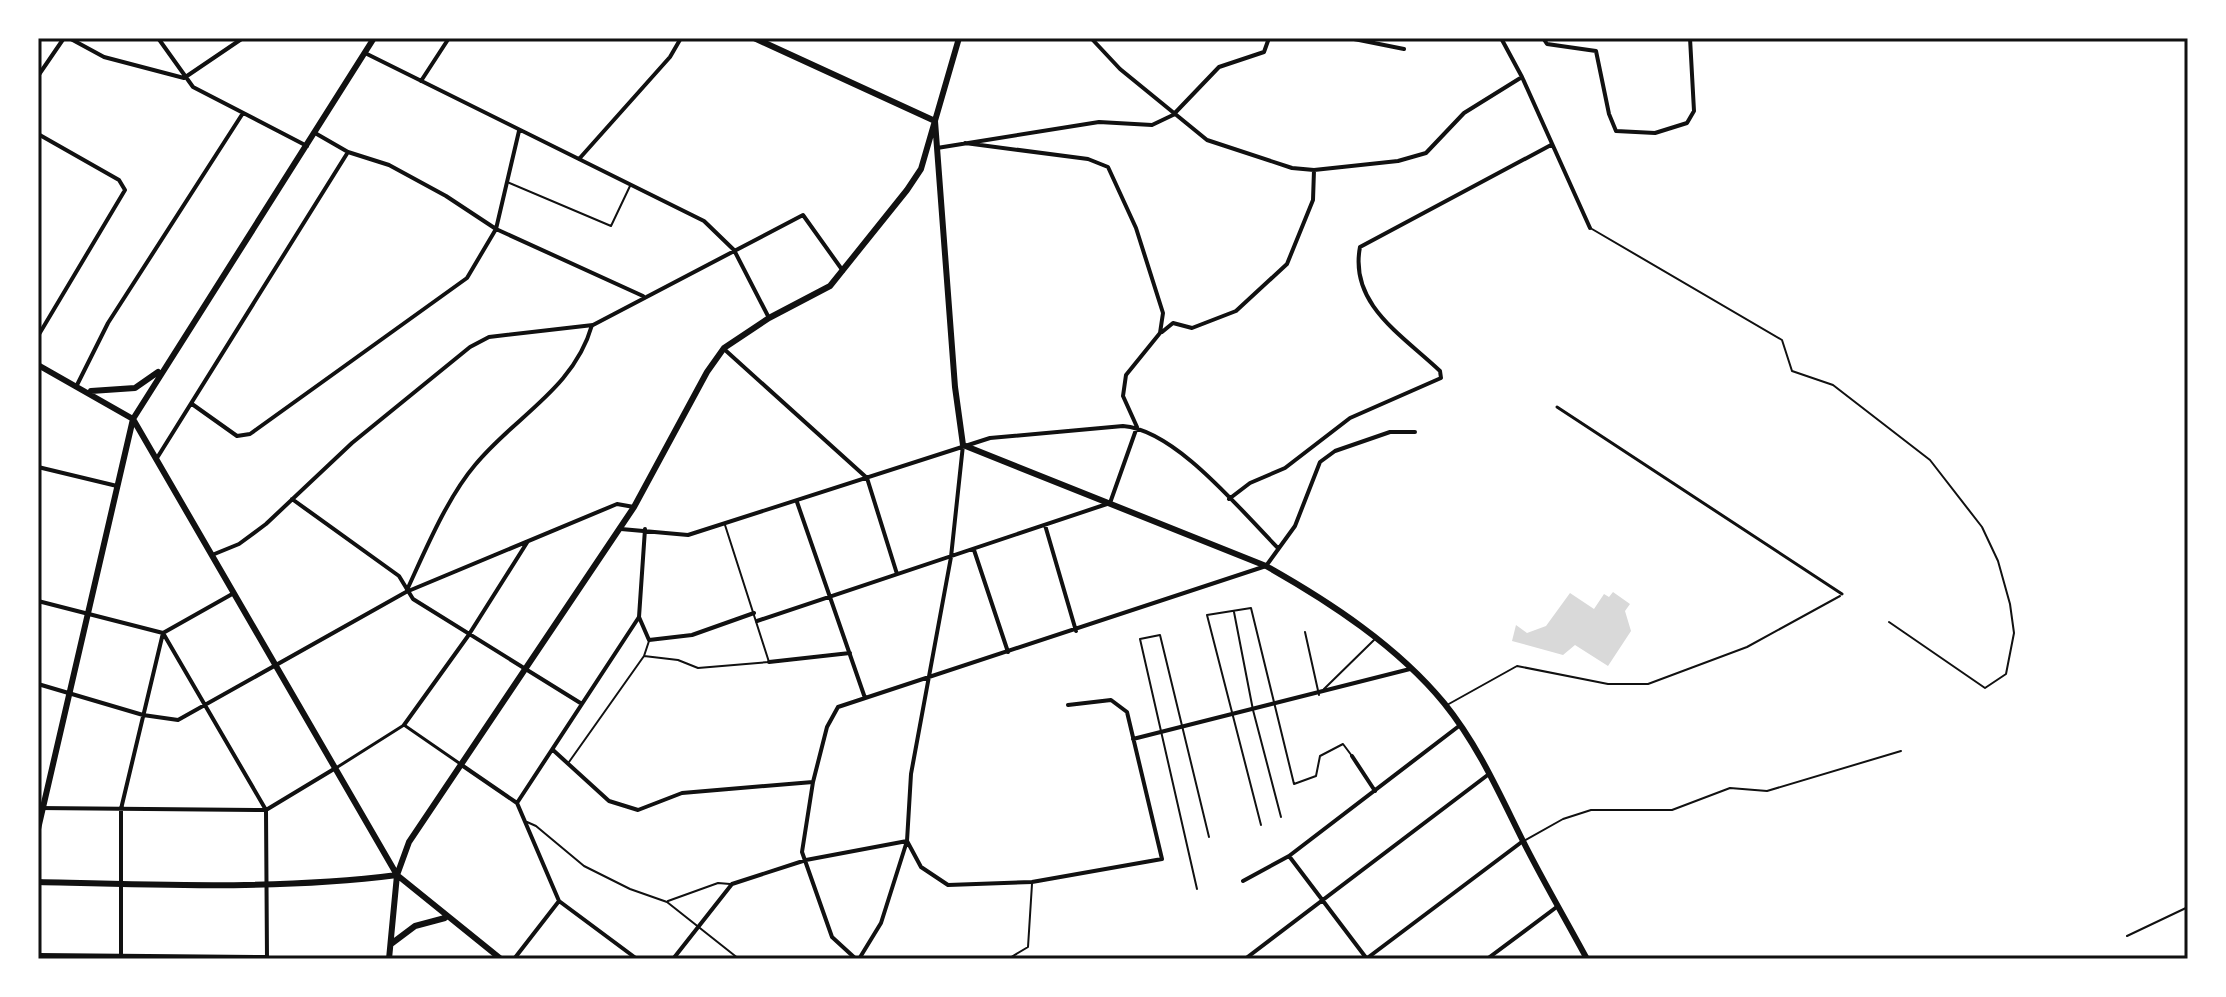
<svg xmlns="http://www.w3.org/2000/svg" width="2226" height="997" viewBox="0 0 2226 997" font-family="Montserrat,sans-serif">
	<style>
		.water { fill: #d9d9d9 }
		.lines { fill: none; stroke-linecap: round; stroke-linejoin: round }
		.service { stroke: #111; stroke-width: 2 }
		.pedestrian { stroke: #111; stroke-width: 3 }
		.minor { stroke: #111; stroke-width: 4 }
		.tertiary { stroke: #111; stroke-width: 6 }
		.neatline { fill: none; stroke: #111; stroke-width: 3 }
	</style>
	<rect width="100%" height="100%" fill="#fff"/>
	<!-- water -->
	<path class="water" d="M1613,592L1630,604L1625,611L1631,631L1608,666L1575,645L1563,655L1512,641L1516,625L1527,633L1546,626L1570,593L1594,609L1604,594L1609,597Z"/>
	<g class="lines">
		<!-- service -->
		<path class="service" d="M507,182L611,226L630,186
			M1592,229L1782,340L1792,371L1833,385L1930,460L1982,527L1998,561L2010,604L2014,633L2006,674L1985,688L1889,622
			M1234,612L1253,710L1281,817
			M1305,632L1319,695
			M644,656L678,660L698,668L769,662L725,525
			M1324,689L1374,640
			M1447,705L1517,666L1608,684H1648L1747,647L1840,596
			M569,762L644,656L649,641
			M527,822L536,826L584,866L630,889L667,902L739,959
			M1261,825L1207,615L1251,608L1294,784L1316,776L1320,756L1343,744L1352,756
			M1524,841L1563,819L1591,810H1672L1730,788L1767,791L1901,751
			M1197,889L1140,639L1160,635L1209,837
			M668,901L718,883L730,884
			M2127,936L2188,907
			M1008,959L1028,947L1032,884"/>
		<!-- pedestrian -->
		<path class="pedestrian" d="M1557,407L1842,594
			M336,768L404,725L459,763"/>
		<!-- minor -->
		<path class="minor" d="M69,38L104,57L184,78L243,38
			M158,38L193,87L307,146
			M1091,38L1120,69L1207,140L1292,168L1314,170L1398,161L1426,153L1464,113L1522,77
			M1349,38L1404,49
			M1501,38L1522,77L1590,228
			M1543,38L1547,44L1596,51L1609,114L1616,131L1655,133L1687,123L1694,111L1690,38
			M365,53L704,221L734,250L769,318
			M38,76L64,38
			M421,81L449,38
			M315,133L348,152L389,165L446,196L496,229L643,296
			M38,134L119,180L125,190L38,336
			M937,148L1099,122L1152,125L1173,115L1219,67L1264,52L1269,38
			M579,159L670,57L681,38
			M1162,332L1173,323L1192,328L1236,311L1287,264L1313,200L1314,170
			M724,349L867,478L897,574
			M77,385L108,323L243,113
			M192,404L237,436L250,434L467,278L496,229L519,131
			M963,445L951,557L911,774L907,841L921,867L948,885L1032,882L1162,859L1127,712L1111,700L1068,705
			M157,458L348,152
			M38,467L117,486
			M292,499L399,576L413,599L582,704
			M1229,499L1250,483L1285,468L1350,418L1441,378L1440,371C1402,335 1349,304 1360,247L1551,145
			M797,502L865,698
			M1045,525L1076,631
			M621,529L688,535L990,438L1123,426C1176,430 1241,511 1278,548
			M974,550L1008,652
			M212,555L239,544L266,524L352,443L470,347L489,337L593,325L803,215L843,271
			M407,590C425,551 447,498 475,465C514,417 574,389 592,325
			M38,601L163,633L266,810L267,959
			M639,617L649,640L692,635L754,613
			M757,621L1110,503L1137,427L1123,396L1126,375L1160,333L1163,313L1136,228L1108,167L1088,159L965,143
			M769,662L850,653
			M38,684L143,715L178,720L406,592L617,504L634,507
			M404,725L468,636L528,541
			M1133,739L1410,669
			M553,750L609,801L638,810L682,793L813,782
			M1352,756L1375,791
			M463,766L517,803L559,901L637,959
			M517,803L639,617L645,529
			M38,808L266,810L334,769
			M1243,881L1289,856
			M38,958L39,955L266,957
			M121,959V809L163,633L234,593
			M514,959L559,901
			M673,959L732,884L806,860L907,841L881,923L859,959
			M856,959L832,937L802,852L813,782L827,727L838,707L1266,566L1295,526L1320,462L1335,451L1390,432H1415
			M1245,959L1489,774
			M1366,959L1523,841
			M1367,959L1289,856L1459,726
			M1487,959L1558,906"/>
		<!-- tertiary -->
		<path class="tertiary" d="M754,38L935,121L955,387L963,445L1266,566C1330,602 1397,646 1444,703C1478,745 1499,793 1523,841C1543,881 1566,920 1587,959
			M38,365L133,419L397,875L501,959
			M91,391L135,388L158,372
			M38,829L133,419L374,38
			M38,882C157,885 279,890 397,875
			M391,944L415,926L445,918
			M389,959L397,875L409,842L634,507L707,372L724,348L769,318L830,286L907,190L921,169L959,38"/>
	</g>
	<!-- border -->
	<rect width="2226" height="997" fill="none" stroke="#ffffff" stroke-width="80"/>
	<rect x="40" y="40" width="2146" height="917" class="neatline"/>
</svg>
